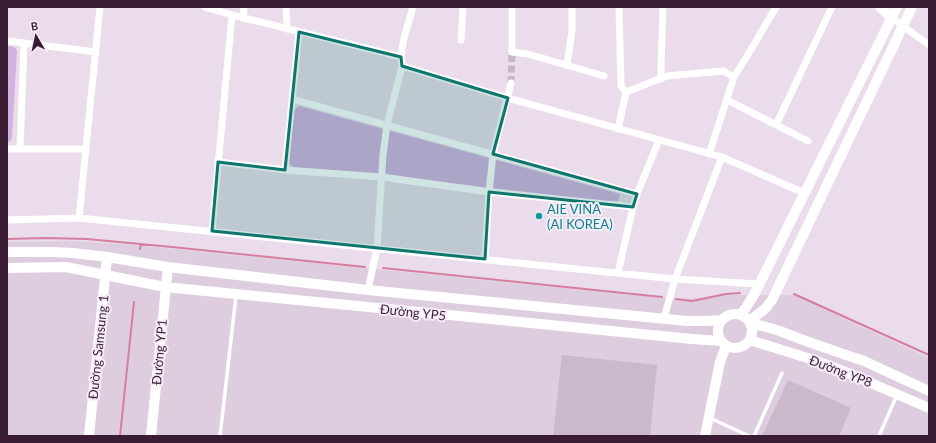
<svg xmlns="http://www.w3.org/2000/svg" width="936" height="443" viewBox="0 0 936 443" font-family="Lato,sans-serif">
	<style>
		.built { fill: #decdde }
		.green { fill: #d2b2de }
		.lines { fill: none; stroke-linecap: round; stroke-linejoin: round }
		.stream { stroke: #d57e9f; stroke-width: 2 }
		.building { fill: #cbb8ca }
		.street-tunnel { stroke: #c7b6c6; stroke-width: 7; stroke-dasharray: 7 3.5; stroke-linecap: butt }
		.lane { stroke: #fff; stroke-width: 3.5 }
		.street { stroke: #fff; stroke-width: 7 }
		.secondary { stroke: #fff; stroke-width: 10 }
		.marked { fill: #0f766e; fill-opacity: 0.2; stroke: #0f766e; stroke-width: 3; stroke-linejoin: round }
		.culture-dot { fill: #0f9aa8; stroke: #f6ecf7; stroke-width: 1.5 }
		.labels { text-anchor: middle; stroke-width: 4; stroke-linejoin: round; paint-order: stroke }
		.culture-label { font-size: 13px; fill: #0d838f; stroke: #f6ecf7; text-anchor: start }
		.street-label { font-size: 13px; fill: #3a1d34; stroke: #f6ecf7 }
	</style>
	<rect width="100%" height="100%" fill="#eadcea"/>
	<!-- built -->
	<path class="built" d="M71,241L123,244L653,297L691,299L732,295H794L929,358V436H7V242Z"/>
	<!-- green -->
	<path class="green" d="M7,46L14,47L17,50L12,138L10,141L7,143Z
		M299,106L620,194L618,201H604L407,178L294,168L289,163L294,110Z"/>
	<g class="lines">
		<!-- stream -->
		<path class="stream" d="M7,239L45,238L87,239L172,247L365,267
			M140,249L141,244
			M383,268L662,297
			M794,294L929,355
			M676,299L692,301L726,294L740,293
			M120,436L134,302"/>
	</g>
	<!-- building -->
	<path class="building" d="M562,355L657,365L650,436H553Z
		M788,380L851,408L839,436H762Z"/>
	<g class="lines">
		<!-- street-tunnel -->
		<path class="street-tunnel" d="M511,83L512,52"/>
		<!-- lane -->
		<path class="lane" d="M710,418L749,436
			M220,436L236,296
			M754,436L782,373
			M879,436L897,395"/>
		<!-- street -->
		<path class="street" d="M205,7L232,15L401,57
			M286,7L287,29
			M512,7V52L528,54L604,76
			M619,7L621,86L626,92
			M243,18L244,7
			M892,18L929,45
			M461,40L463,7
			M7,41L96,52
			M567,65L572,31V7
			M402,66L508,98L722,157L675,279L664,318
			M734,77L752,48L776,7
			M661,79V67L663,7
			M292,99L637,194
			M727,100L808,141
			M776,125L832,7
			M618,129L626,92L667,76L723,71L734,77L709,154
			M7,149H86
			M20,149L24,43
			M722,157L804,193
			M218,162L285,170L382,177L489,192L633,207
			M285,170L299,32
			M79,218L100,7
			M7,220L79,218L675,279L759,284
			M212,231L232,15
			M485,259L489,192L493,154L511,83
			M618,273L633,207L637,194L659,140
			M368,290L377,248L383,155L387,125L402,66C399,47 408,26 413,7"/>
		<!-- secondary -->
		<path class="secondary" d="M880,7L892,18
			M7,252H53L73,253L107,257L168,267L368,290L687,321H704L722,320
			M7,268L66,267L165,287L692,339L721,341
			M718 331a17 17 0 1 1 34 0a17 17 0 1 1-34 0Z
			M740,315L745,309L754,295L897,7
			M749,321L765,309L772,300L912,7
			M751,324L763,326L777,330L806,341L846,355L864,361L929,391
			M750,340L817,361L850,374L929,408
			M89,436L107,257
			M151,436L168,267
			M705,436L720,362L726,346"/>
	</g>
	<!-- marked area -->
	<path class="marked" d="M299,32L401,57L402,66L508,98L493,154L637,194L633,207L489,192L485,259L212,231L218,162L285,170Z"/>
	<!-- markers -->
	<circle class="culture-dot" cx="539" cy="216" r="4"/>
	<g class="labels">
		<!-- culture labels -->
		<g class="culture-label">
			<text x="547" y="214">AIE VINA<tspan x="547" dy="15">(AI KOREA)</tspan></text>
		</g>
		<!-- street labels -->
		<g class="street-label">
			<text transform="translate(413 312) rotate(6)" y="5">Đường YP5</text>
			<text transform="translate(98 347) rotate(-84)" y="5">Đường Samsung 1</text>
			<text transform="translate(159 352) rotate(-85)" y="5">Đường YP1</text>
			<text transform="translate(841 371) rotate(21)" y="5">Đường YP8</text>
		</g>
	</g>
	<!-- border -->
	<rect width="936" height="443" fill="none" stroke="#3a1d34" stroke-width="16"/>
	<!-- north arrow -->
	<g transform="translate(36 36) rotate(351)" stroke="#f6ecf7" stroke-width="3" paint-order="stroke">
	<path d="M0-3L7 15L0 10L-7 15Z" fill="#3a1d34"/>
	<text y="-6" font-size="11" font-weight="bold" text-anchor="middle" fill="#3a1d34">B</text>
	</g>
</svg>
